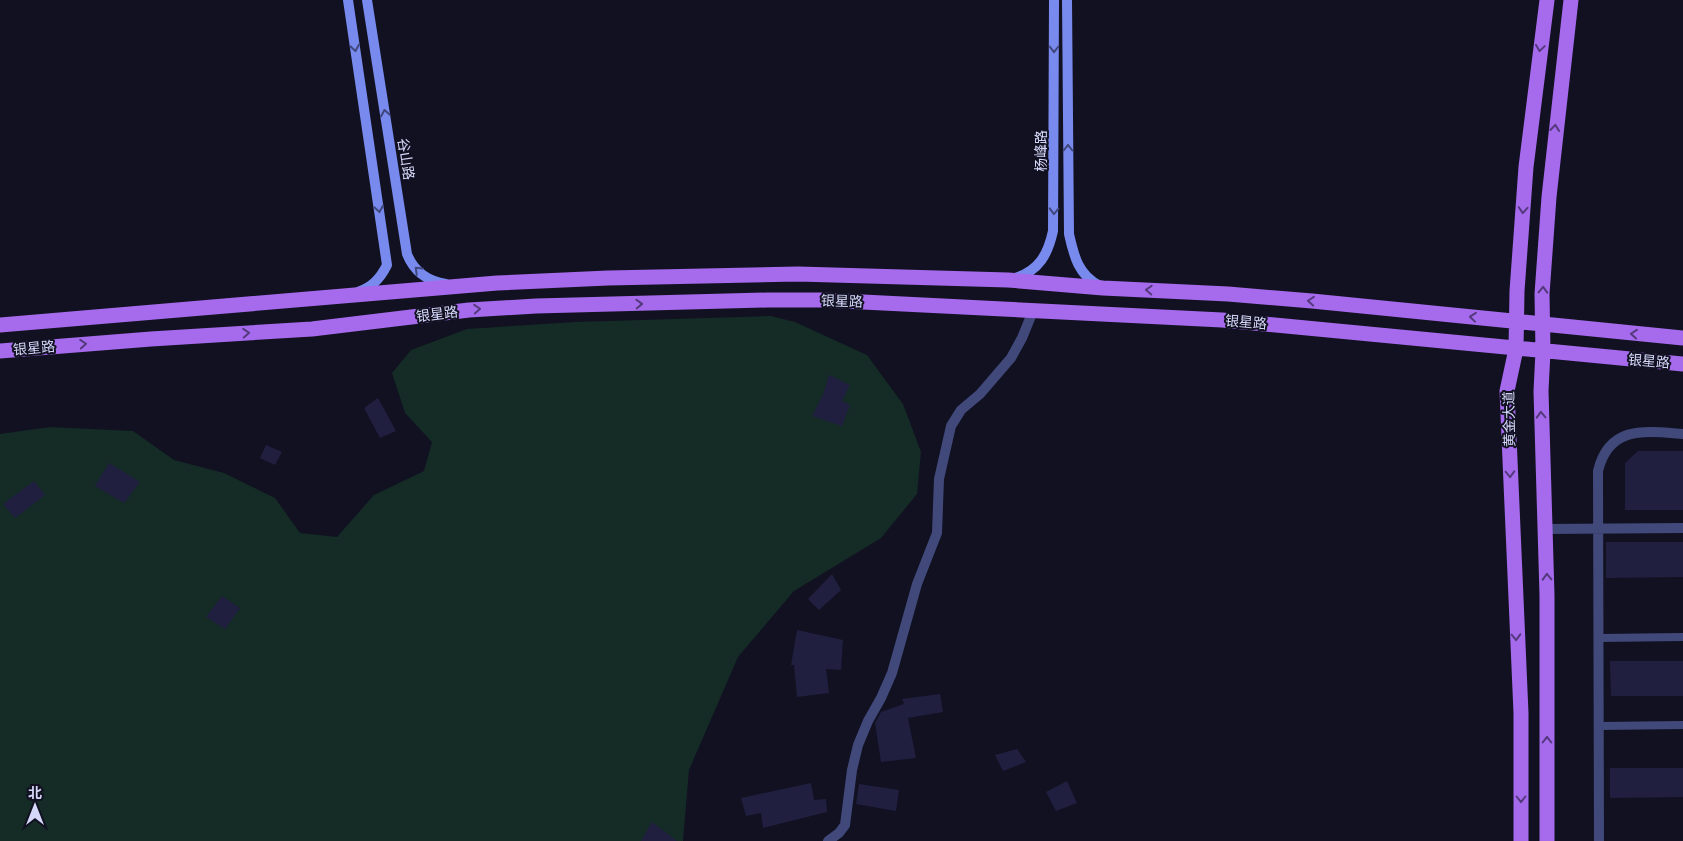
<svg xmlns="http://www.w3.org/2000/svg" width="1683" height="841" viewBox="0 0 1683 841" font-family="'DM Sans','Noto Sans SC',sans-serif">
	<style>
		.green { fill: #142b26 }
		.building { fill: #201f40 }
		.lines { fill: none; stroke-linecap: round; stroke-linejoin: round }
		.lane { stroke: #41497b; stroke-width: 8 }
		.street { stroke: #41497b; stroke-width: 10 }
		.secondary { stroke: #798aee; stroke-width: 10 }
		.primary { stroke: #a66aed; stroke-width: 15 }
		.oneway { stroke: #40477d }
		.oneway2 { stroke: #54397d }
		.labels { text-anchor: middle; stroke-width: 4; stroke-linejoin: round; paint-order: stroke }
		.street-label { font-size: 14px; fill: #d6d8fa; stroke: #111121 }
	</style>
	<rect width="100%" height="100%" fill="#111121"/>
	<!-- green -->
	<path class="green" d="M771,316L795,322L867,355L903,404L921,452L917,494L881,538L794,591L738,657L689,770L683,841H0V434L50,427L133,431L174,460L224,473L275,498L300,533L337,537L374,495L424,471L432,442L405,413L392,373L411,350L467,329L575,322Z"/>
	<!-- building -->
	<path class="building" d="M829,375L850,385L842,401L850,405L842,426L812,416L823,395Z
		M378,398L396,431L380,438L364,408Z
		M266,445L282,452L275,465L260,458Z
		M1638,451H1683V510H1625V463Z
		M109,463L140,482L124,503L95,486Z
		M34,481L45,495L15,518L3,504Z
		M1606,542H1683V577L1606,578Z
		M832,574L841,590L819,610L808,599Z
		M222,596L240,608L225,629L206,617Z
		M797,630L843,640L841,670L826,669L829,693L797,697L794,665H791Z
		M1610,661H1683V696H1611Z
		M940,694L943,712L908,718L916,758L881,762L875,723L881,712L904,704L902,699Z
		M1017,749L1026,762L1003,771L995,755Z
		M1610,768H1683V797L1610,798Z
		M1067,781L1077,803L1056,811L1046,792Z
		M811,783L814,800L826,799L827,812L763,828L761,813L746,816L741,798Z
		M859,784L899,790L896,811L856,804Z
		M652,822L677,841H641Z"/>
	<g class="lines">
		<!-- lane -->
		<path class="lane" d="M1598,638L1683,637
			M1599,726L1683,725"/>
		<!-- street -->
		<path class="street" d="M1545,529L1683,528
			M828,841L839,833L845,825L852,770L858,745L868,721L881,698L892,673L917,584L937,533L939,479L951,426L961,410L980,394L1011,358L1022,338L1033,311
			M1599,841L1598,471C1609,425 1645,431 1683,434"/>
		<!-- secondary -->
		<path class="secondary" d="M348,0L387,265C380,279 372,287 358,292
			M367,0L407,254C414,272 427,281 446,284
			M1067,0L1069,234C1074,256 1078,275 1100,286
			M1015,278C1039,271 1048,254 1053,231L1054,0"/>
		<!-- primary -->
		<path class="primary" d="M0,325L497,283L608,278L798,274L1008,280L1103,288L1228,294L1312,301L1683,338
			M0,351L151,339L312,329L469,310L536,306L767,300H823L1222,320L1683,364
			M1521,841V713L1507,391L1516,349L1517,291L1526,167L1547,0
			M1547,841V595L1541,391L1543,351L1542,294L1549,197L1571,0"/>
	</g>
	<!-- one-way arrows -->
	<defs><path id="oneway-chevron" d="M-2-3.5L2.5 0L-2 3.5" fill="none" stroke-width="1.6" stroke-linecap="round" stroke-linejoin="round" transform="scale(1.25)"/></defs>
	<g class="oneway">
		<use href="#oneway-chevron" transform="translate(355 48) rotate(81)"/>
		<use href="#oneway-chevron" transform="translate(1054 49) rotate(90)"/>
		<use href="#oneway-chevron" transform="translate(385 113) rotate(-100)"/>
		<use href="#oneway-chevron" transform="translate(1068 148) rotate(-90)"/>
		<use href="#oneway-chevron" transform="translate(379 209) rotate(81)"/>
		<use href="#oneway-chevron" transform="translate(1054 211) rotate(92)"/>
		<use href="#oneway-chevron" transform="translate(418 270) rotate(-136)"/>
	</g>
	<g class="oneway2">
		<use href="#oneway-chevron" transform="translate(1540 48) rotate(98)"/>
		<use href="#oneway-chevron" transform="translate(1555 128) rotate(-84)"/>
		<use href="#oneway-chevron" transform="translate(1523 210) rotate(94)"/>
		<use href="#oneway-chevron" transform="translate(1149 290) rotate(-177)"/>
		<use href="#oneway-chevron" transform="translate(1543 290) rotate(-88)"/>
		<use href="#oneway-chevron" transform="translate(1311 301) rotate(-175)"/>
		<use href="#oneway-chevron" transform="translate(639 304) rotate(-2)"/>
		<use href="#oneway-chevron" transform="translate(477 309) rotate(-4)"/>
		<use href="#oneway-chevron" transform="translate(1473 317) rotate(-174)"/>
		<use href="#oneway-chevron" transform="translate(246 333) rotate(-4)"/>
		<use href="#oneway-chevron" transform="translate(1634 334) rotate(-175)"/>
		<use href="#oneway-chevron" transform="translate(83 344) rotate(-4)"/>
		<use href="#oneway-chevron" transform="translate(1541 415) rotate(-92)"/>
		<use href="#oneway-chevron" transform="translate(1510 474) rotate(88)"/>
		<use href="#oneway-chevron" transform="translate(1547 577) rotate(-92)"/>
		<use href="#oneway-chevron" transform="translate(1516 637) rotate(88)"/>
		<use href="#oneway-chevron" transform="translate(1547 740) rotate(-90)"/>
		<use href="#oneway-chevron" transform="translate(1521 799) rotate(90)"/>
	</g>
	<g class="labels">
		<!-- street labels -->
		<g class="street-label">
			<text transform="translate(1041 151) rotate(-90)" y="5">杨峰路</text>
			<text transform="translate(406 159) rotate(81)" y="5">谷山路</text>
			<text transform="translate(842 301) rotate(2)" y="5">银星路</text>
			<text transform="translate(437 314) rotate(-7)" y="5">银星路</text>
			<text transform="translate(1246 322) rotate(5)" y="5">银星路</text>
			<text transform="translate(34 348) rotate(-5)" y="5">银星路</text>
			<text transform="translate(1649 361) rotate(5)" y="5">银星路</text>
			<text transform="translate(1509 419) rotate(-91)" y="5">黄金大道</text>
		</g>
	</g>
	<!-- north arrow -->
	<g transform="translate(35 806)" stroke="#111121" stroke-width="4" paint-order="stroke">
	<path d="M0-4L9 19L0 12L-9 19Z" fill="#d6d8fa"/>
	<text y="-8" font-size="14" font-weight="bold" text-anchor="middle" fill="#d6d8fa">北</text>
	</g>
</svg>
